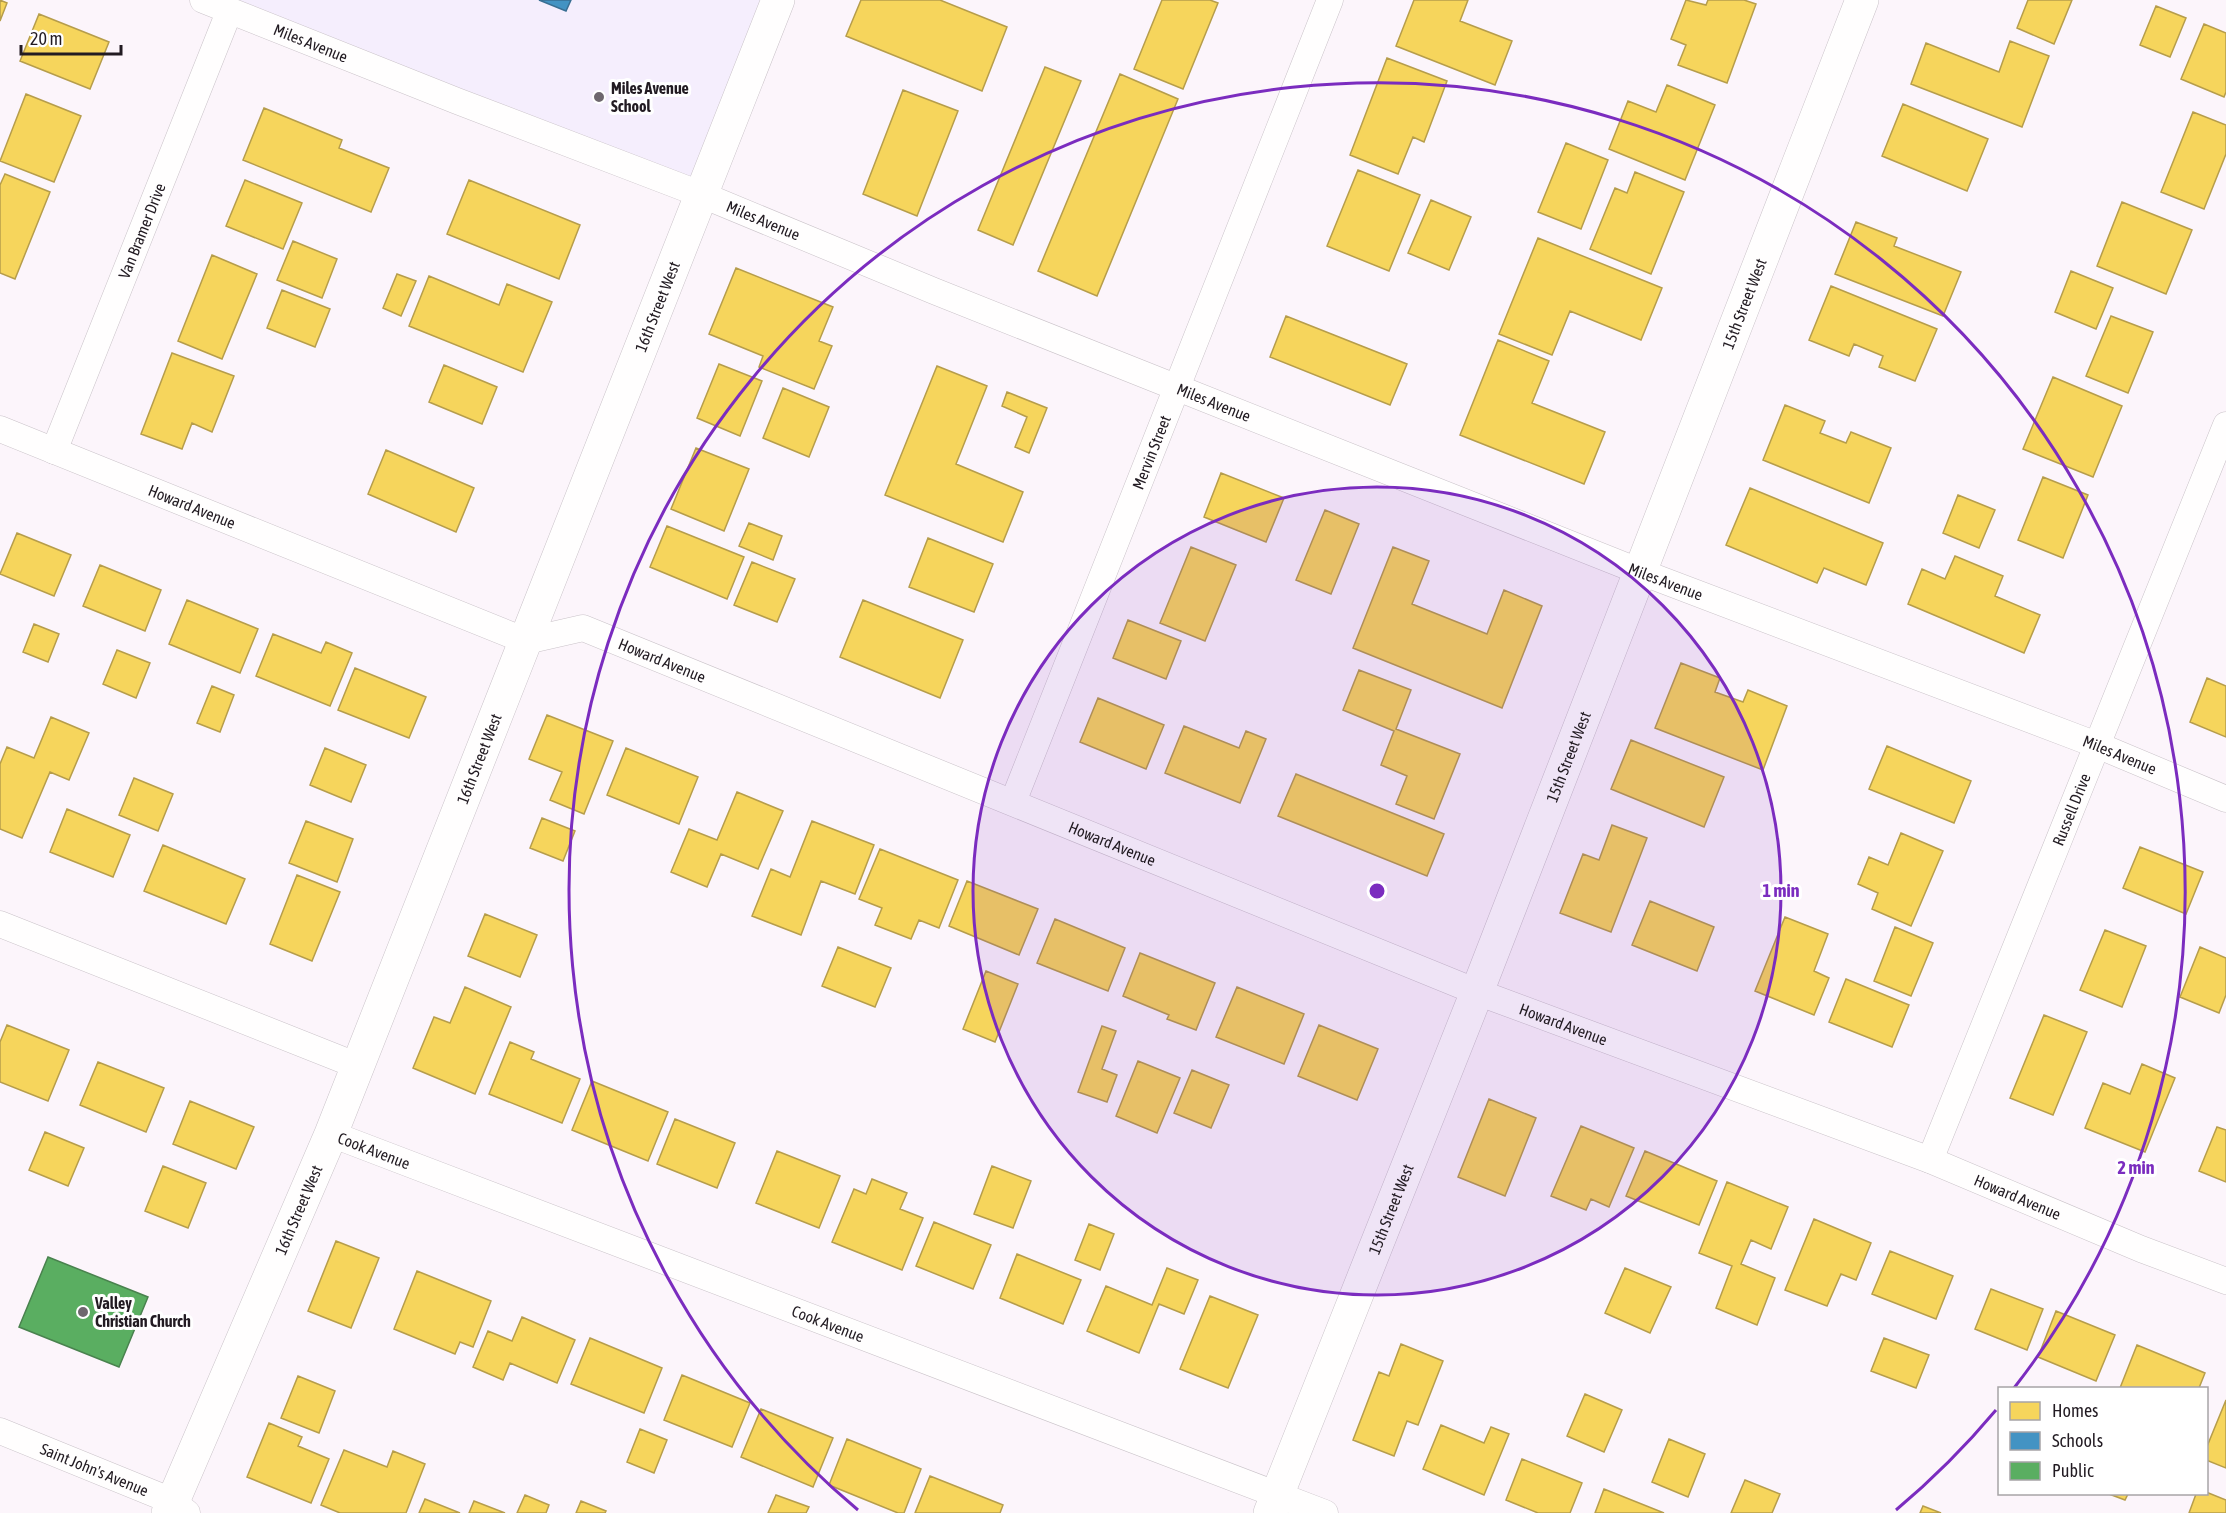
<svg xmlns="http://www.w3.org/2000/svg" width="2226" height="1513" viewBox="0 0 2226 1513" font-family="'Asap Condensed',sans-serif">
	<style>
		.education { fill: #f5eefd }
		.homes { fill: #f6d55c; stroke: #b69d4b; stroke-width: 1.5 }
		.schools { fill: #4393c3; stroke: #396f93; stroke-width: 1.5 }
		.public { fill: #5aae61; stroke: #49824e; stroke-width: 1.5 }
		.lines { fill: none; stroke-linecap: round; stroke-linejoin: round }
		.minor-casing { stroke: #cac3c9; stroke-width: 27 }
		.tertiary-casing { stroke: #cac3c9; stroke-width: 34 }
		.minor { stroke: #fffefe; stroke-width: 26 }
		.tertiary { stroke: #fffefe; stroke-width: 33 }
		.ring { fill: none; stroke: #7b2cbf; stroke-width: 3 }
		.poi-dot { fill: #6e676e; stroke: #fff; stroke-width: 2 }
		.labels { text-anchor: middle; stroke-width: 6; stroke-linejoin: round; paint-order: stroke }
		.street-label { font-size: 16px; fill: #221b22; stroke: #fff }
		.poi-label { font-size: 16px; font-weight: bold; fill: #221b22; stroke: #fff; text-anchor: start }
		.centre { fill: #7b2cbf; stroke: #fff; stroke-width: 3 }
		.ring-label { font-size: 18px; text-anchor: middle; font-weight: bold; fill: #7b2cbf; stroke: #fff; stroke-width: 6; stroke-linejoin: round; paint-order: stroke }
	</style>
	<rect width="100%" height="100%" fill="#fcf5fb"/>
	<!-- education -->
	<path class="education" d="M217,0H778L700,194Z"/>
	<!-- homes -->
	<path class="homes" d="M0,0L7,3L0,21Z
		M861,0H940L1007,27L982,91L846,36Z
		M1162,0H1210L1218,3L1183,89L1134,69Z
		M1414,0H1468L1460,21L1512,41L1495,85L1396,46Z
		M1686,0L1706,5L1708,0H1744L1756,4L1727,83L1678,65L1686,45L1671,39Z
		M2028,0H2072L2054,44L2017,28Z
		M2156,6L2186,18L2170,57L2140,45Z
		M39,14L109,42L90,89L20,61Z
		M2204,24L2226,33V92L2224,97L2181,79Z
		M2010,41L2049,56L2022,127L1911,84L1926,43L1999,72Z
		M1387,58L1447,81L1424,142L1413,137L1398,174L1350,155Z
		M1045,67L1081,81L1013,245L978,230Z
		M1120,74L1178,99L1097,296L1038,271Z
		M1667,85L1715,105L1685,180L1609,149L1628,101L1656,112Z
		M903,90L958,111L917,216L863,194Z
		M26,94L81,116L54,182L0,161Z
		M1903,104L1988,139L1967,191L1882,156Z
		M264,108L342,140L339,148L389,168L371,212L243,160Z
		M2193,112L2226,125V154L2204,209L2161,192Z
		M1566,143L1608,160L1581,229L1538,212Z
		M1358,170L1420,195L1389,271L1327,246Z
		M1635,172L1684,192L1651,274L1590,249L1615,188L1627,193Z
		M5,174L50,192L15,279L0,273V185Z
		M245,180L302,203L283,249L226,226Z
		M469,180L580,225L559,279L447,234Z
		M1431,200L1471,217L1449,270L1408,253Z
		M2122,202L2192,230L2166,294L2097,266Z
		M1856,222L1897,238L1894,246L1961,272L1943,316L1835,274Z
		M1538,238L1662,288L1641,340L1570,311L1552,355L1499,334Z
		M293,241L337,259L322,298L277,280Z
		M212,255L257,274L222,359L178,341Z
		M736,268L833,307L819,341L832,346L814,389L759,367L763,356L709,334Z
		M2071,271L2113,288L2096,329L2055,312Z
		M397,274L416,281L401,316L383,308Z
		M429,276L499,305L507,284L552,302L523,372L409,326Z
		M1831,286L1937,329L1915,381L1879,367L1883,356L1854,344L1849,356L1809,340Z
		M282,290L330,309L315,347L267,328Z
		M1286,316L1407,364L1390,405L1270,357Z
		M2111,316L2153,332L2128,393L2086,376Z
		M1498,340L1549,361L1532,403L1605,432L1584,484L1460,435Z
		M172,353L234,376L212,432L192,423L182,449L141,434Z
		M719,364L762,381L740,436L697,418Z
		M444,365L497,387L482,424L429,402Z
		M937,366L987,386L956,464L1023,492L1003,542L885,495Z
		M2053,377L2122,406L2093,477L2023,449Z
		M783,388L829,407L809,457L763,438Z
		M1007,392L1047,408L1029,453L1015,447L1027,417L1002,406Z
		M1785,405L1825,421L1820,433L1846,443L1851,432L1891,448L1869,503L1763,460Z
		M696,448L749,469L724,531L671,509Z
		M386,450L474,488L456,532L368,494Z
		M1221,473L1284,498L1266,542L1204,517Z
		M2043,477L2088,495L2063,558L2018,540Z
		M1750,488L1883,543L1866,585L1824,568L1817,583L1726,545Z
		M1958,495L1995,510L1979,548L1943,533Z
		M1325,510L1359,524L1331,594L1296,580Z
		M749,523L782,536L773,560L739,546Z
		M667,526L744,557L727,599L650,567Z
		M17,533L71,555L54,596L0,574Z
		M928,538L993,564L974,612L909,587Z
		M1191,547L1236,565L1205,641L1160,623Z
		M1393,547L1429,561L1412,604L1487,634L1504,590L1542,606L1502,708L1353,648Z
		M1955,556L2003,576L1995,596L2040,615L2024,653L1908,604L1922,569L1945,579Z
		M752,562L795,579L777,622L734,605Z
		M100,565L161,590L145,631L83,606Z
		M187,600L258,629L240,673L169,644Z
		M863,600L963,640L940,698L840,657Z
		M1128,620L1181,641L1166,679L1113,658Z
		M34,624L59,634L48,662L23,652Z
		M273,634L321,653L326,642L352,653L330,706L256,676Z
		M117,650L150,663L136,698L103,684Z
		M1681,663L1720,678L1715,692L1743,702L1748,690L1787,706L1763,770L1655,728Z
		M355,668L426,697L409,738L338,710Z
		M1359,670L1411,690L1396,729L1460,754L1434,819L1396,804L1407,776L1381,765L1394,731L1343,710Z
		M2207,678L2226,686V737L2190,722Z
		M212,686L234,695L220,732L197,723Z
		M1098,698L1164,725L1146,769L1080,742Z
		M547,715L613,741L584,814L550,800L562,772L529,759Z
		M51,717L89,733L69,780L50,772L22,838L0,829V764L7,747L34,758Z
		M1184,726L1239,748L1246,731L1266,739L1240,803L1165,773Z
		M1631,740L1724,777L1704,827L1611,789Z
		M1887,746L1971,781L1954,823L1869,789Z
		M325,748L366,765L351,802L310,785Z
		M626,748L698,777L679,824L607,795Z
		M1296,774L1444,834L1427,876L1278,816Z
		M134,778L173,794L158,831L119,815Z
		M737,792L783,811L758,869L721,854L707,887L671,872L689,829L717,840Z
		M67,809L130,835L113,877L50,852Z
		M542,818L575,831L563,861L530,848Z
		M306,821L353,839L337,882L289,863Z
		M812,821L874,845L855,894L821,881L801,935L752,916L771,869L790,877Z
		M1612,825L1647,838L1611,932L1560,913L1583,854L1599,860Z
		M1901,833L1943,851L1911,926L1872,909L1878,893L1858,884L1869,857L1888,865Z
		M163,845L245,879L226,924L144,891Z
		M2140,847L2203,872L2186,914L2123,888Z
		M880,849L958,880L939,928L919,920L911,939L875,925L882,908L859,899Z
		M297,875L340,892L312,961L270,944Z
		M967,881L1038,909L1019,955L949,926Z
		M1650,901L1714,927L1697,971L1632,945Z
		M485,914L537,935L520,977L468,956Z
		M1785,917L1828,934L1814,971L1829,978L1814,1015L1755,991Z
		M1055,919L1125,948L1108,991L1037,963Z
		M1895,927L1933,943L1911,996L1874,981Z
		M2105,930L2146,946L2122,1007L2080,990Z
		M838,947L891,968L875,1007L822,986Z
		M2200,947L2226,958V995L2219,1013L2180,997Z
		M1140,953L1215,983L1196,1030L1167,1019L1169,1015L1123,996Z
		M986,971L1018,984L995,1042L963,1029Z
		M1846,979L1909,1005L1892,1047L1829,1022Z
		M465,987L511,1007L475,1094L413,1068L434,1017L450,1023Z
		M1237,987L1304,1014L1284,1064L1216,1037Z
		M2044,1015L2087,1032L2053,1115L2010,1098Z
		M7,1025L69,1050L48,1101L0,1082V1042Z
		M1319,1025L1378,1049L1357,1100L1298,1076Z
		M1102,1026L1116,1031L1102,1069L1117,1075L1107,1102L1078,1092Z
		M510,1042L534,1052L531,1059L580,1079L562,1123L489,1094Z
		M1138,1061L1180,1078L1157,1133L1116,1116Z
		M98,1062L164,1088L146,1132L80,1105Z
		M2142,1064L2175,1078L2145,1152L2085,1128L2103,1083L2130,1094Z
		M1192,1070L1229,1085L1211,1128L1174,1113Z
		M592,1081L668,1112L648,1161L572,1130Z
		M1489,1099L1536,1118L1505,1196L1458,1177Z
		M190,1101L254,1127L236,1169L173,1144Z
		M675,1119L735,1143L717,1188L657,1164Z
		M1581,1126L1634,1148L1609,1207L1591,1199L1586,1210L1551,1196Z
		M2217,1127L2226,1130V1182L2199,1171Z
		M45,1132L84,1148L68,1186L29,1170Z
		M777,1151L840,1176L819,1228L756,1203Z
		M1645,1151L1717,1181L1699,1225L1626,1196Z
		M163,1166L206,1183L188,1228L145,1211Z
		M992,1166L1031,1181L1013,1228L974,1214Z
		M872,1179L907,1193L900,1209L923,1218L902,1270L832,1242L854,1189L866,1194Z
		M1727,1182L1788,1207L1771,1249L1751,1240L1741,1264L1775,1278L1757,1325L1716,1308L1732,1266L1699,1253Z
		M1814,1219L1871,1243L1856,1280L1841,1274L1827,1306L1785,1290Z
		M934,1222L991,1245L973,1289L916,1266Z
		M1089,1224L1114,1234L1100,1270L1075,1260Z
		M336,1241L379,1258L351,1328L308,1311Z
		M1890,1251L1953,1276L1936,1319L1872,1294Z
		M1017,1254L1081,1280L1063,1324L1000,1298Z
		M1167,1268L1198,1280L1184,1314L1159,1304L1139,1353L1087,1331L1106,1286L1152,1305Z
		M1625,1268L1671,1287L1650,1333L1605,1313Z
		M417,1271L491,1301L473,1347L460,1342L455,1354L394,1329Z
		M1991,1289L2043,1309L2027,1350L1975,1329Z
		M1210,1296L1258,1315L1228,1388L1180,1369Z
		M2056,1311L2115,1335L2096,1381L2038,1357Z
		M522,1317L575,1340L557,1383L510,1363L503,1380L473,1367L488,1331L512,1341Z
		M590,1338L662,1368L644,1413L571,1384Z
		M1884,1338L1929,1355L1916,1388L1871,1371Z
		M1401,1344L1443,1361L1418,1425L1407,1421L1394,1456L1353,1440L1379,1372L1389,1376Z
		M2137,1345L2205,1373L2199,1388H2120Z
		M682,1375L750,1403L732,1447L664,1420Z
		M298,1376L335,1391L319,1433L281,1418Z
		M1585,1394L1622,1410L1604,1452L1567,1436Z
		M2226,1400V1468L2206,1460V1449Z
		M761,1409L833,1438L813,1487L741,1457Z
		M269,1423L302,1437L298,1446L329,1459L311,1503L247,1477Z
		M1441,1425L1484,1443L1491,1427L1509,1434L1484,1495L1423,1469Z
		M640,1429L667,1440L654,1473L627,1462Z
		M847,1439L921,1469L904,1513H898L829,1485Z
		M1669,1439L1705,1454L1688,1497L1652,1482Z
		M344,1450L387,1467L393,1451L425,1464L406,1513H340L321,1505Z
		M1522,1459L1582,1483L1570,1513H1538L1506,1500Z
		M930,1476L1003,1505L1000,1513H915Z
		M1745,1480L1780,1494L1772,1513H1731Z
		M1604,1489L1664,1513H1595Z
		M2206,1492L2226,1500V1513H2189L2196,1494H2206Z
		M2109,1494H2128L2125,1500Z
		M525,1495L549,1505L546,1513H517Z
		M776,1495L809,1507L806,1513H768Z
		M425,1499L460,1513H419Z
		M474,1501L505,1513H469Z
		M581,1501L606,1511L605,1513H576Z
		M1923,1506L1941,1513H1920Z"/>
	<!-- schools -->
	<path class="schools" d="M539,0H571L566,11Z"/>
	<!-- public -->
	<path class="public" d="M48,1257L148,1297L119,1367L19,1327Z"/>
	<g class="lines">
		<!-- minor casing -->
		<g class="minor-casing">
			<g id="minor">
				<path id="s1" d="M203,0L457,101L700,194L934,291L1399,476L1641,572L2097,745L2226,799"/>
				<path id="s2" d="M0,429L526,641L583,628L1477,992L1930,1160L2141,1249L2226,1281"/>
				<path id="s3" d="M54,451L229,12"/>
				<path id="s4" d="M1013,802L1330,0"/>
				<path d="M0,924L358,1066"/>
				<path id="s5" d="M331,1134L1325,1513"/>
				<path id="s6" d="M1930,1160L2226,425"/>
				<path id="s7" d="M0,1431L172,1501L187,1513"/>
			</g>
		</g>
		<!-- tertiary casing -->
		<g class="tertiary-casing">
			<g id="tertiary">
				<path id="s8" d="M168,1513L331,1134L778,0"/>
				<path id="s9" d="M1270,1513L1477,992L1862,0"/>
			</g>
		</g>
		<!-- minor -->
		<use href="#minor" class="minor"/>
		<!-- tertiary -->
		<use href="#tertiary" class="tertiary"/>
	</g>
	<!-- distance rings -->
	<circle cx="1377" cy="891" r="404" fill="#7b2cbf" fill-opacity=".12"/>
	<g class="ring">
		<circle cx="1377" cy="891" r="404"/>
		<path d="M1996 1410A808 808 0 0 1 1896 1510M858 1510A808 808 0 1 1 2014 1388"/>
	</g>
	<!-- markers -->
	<g class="poi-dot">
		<circle cx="599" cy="97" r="6"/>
		<circle cx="83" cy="1312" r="6"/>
	</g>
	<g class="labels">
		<!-- street labels -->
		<g class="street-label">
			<text dy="6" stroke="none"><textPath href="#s1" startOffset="116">Miles Avenue</textPath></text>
			<text dy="6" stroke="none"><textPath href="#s1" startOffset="602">Miles Avenue</textPath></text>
			<text dy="6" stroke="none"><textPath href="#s3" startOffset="237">Van Bramer Drive</textPath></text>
			<text dy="6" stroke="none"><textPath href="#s9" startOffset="1299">15th Street West</textPath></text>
			<text dy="6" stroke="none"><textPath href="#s8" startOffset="1302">16th Street West</textPath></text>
			<text dy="6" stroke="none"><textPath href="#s1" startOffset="1088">Miles Avenue</textPath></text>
			<text dy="6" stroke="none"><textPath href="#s4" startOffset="376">Mervin Street</textPath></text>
			<text dy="6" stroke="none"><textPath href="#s2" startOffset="207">Howard Avenue</textPath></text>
			<text dy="6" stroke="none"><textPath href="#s1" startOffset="1574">Miles Avenue</textPath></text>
			<text dy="6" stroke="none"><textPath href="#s2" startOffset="711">Howard Avenue</textPath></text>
			<text dy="6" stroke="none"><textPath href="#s1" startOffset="2060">Miles Avenue</textPath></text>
			<text dy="6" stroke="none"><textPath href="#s9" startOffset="813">15th Street West</textPath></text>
			<text dy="6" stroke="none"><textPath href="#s8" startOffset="816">16th Street West</textPath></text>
			<text dy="6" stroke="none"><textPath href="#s6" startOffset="378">Russell Drive</textPath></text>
			<text dy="6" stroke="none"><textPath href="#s2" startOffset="1197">Howard Avenue</textPath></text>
			<text dy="6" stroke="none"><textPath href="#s2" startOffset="1683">Howard Avenue</textPath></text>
			<text dy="6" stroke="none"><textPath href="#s5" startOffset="46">Cook Avenue</textPath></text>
			<text dy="6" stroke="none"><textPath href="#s2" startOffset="2169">Howard Avenue</textPath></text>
			<text dy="6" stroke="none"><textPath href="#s8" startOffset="330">16th Street West</textPath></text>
			<text dy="6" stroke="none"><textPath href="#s9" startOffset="327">15th Street West</textPath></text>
			<text dy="6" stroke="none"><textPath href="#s5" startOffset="532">Cook Avenue</textPath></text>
			<text dy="6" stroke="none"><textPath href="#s7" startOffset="102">Saint John's Avenue</textPath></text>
		</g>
		<!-- poi labels -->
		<g class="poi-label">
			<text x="611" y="94">Miles Avenue<tspan x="611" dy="18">School</tspan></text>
			<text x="95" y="1309">Valley<tspan x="95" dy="18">Christian Church</tspan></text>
		</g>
	</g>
	<circle cx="1377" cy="891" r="9" class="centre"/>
	<g class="ring-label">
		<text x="1781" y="897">1 min</text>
		<text x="2136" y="1174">2 min</text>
	</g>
	<!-- legend -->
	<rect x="1998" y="1387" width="210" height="108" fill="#ffffff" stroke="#a7a4a7" stroke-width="1.5"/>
	<rect x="2010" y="1402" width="30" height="18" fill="#f6d55c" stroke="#a7a4a7" stroke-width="1.5"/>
	<text x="2052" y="1417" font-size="18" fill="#221b22">Homes</text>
	<rect x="2010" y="1432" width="30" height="18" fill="#4393c3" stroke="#a7a4a7" stroke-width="1.5"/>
	<text x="2052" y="1447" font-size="18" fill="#221b22">Schools</text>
	<rect x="2010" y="1462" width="30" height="18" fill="#5aae61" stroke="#a7a4a7" stroke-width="1.5"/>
	<text x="2052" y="1477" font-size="18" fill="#221b22">Public</text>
	<!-- scale -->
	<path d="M21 45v9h100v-9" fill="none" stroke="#221b22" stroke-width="3"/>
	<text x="30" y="45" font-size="18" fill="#221b22" stroke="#ffffff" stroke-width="4.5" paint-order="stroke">20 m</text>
</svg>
